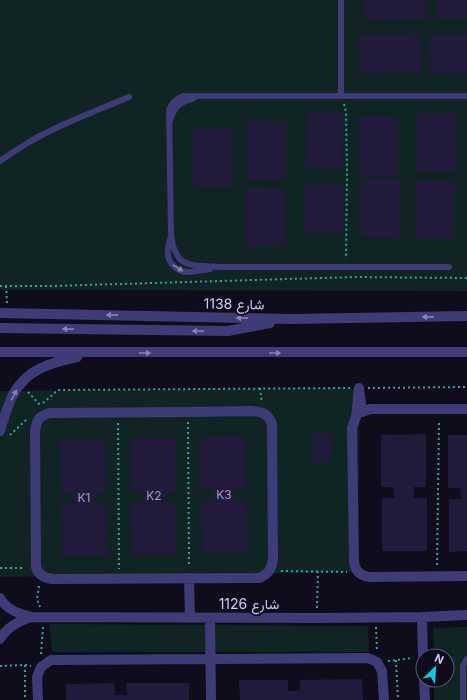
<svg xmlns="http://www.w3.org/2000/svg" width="467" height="700" viewBox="0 0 467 700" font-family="Inter,Vazirmatn,sans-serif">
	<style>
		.green { fill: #102424 }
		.building { fill: #211a3a }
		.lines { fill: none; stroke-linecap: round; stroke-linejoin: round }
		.path { stroke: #36a39f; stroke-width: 2; stroke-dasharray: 2 3; stroke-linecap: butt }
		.service { stroke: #3f3b76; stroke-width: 6 }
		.minor { stroke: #3f3b76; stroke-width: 10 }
		.tertiary { stroke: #3f3b76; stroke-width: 10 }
		.oneway { fill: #8882b8 }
		.labels { text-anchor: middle; stroke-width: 4; stroke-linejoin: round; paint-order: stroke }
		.number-label { font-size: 12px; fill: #a59ecb }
		.street-label { font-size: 14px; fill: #d1cafb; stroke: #0f0c1b }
	</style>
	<rect width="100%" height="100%" fill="#0f0c1b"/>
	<!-- green -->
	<path class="green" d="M0,0H467V291L0,290Z
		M359,388L358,572L0,577V391Z
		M49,624L368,626L369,652H52Z
		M467,627V700H434V680H447V656H434L433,628Z"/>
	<!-- building -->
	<path class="building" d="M364,0H426L427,19L364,20Z
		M436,0H467V19H437Z
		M421,34L422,72L360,73L359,35Z
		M429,35H467V73L430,74Z
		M308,113H343L342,167H306Z
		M417,113L456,114V172H417Z
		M359,116L398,117V175H359Z
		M247,121L286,122V180H247Z
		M193,128L232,129V187H193Z
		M361,179H400L399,238L361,237Z
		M415,180L454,181V239L415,238Z
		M305,185H344L343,232H305Z
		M246,187L285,188V246H246Z
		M313,433L332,434L331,462H312Z
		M426,434V487H414V498H427V551H382V498H394L393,487H381V435Z
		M448,435H467V551L449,552V499H461L460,488H448Z
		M245,436L246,489H234V500H246L247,552L202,553L201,500H213V489H201V437Z
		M131,438H176V491H164V502H176L177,554L132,555L131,502H143V491H131Z
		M60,440H105L106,493H94V504L106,503L107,556H62L61,504H73V493H61Z
		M362,679L363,700H240L239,680H288V691H300V680Z
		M114,683L115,695H127L126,683H189V700H66V684Z"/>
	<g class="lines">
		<!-- path -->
		<path class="path" d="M344,104L346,112L347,170L346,259
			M0,286H52L355,277L467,278
			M6,286L7,303
			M260,388L262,403
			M368,388L467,387
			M28,392L40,405
			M43,403L58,390L350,388
			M188,422L189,567
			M118,423L119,569
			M10,435L26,420
			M437,565L439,420
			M0,568H25
			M281,571L347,572
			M39,586L37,599L40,607
			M317,608L318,572
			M376,627L377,651
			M41,654L43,627
			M396,660L398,700
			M388,661L413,658
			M447,662L456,664
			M25,665V700
			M0,666L25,665L31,666"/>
		<!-- service -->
		<path class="service" d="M341,0V96
			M170,120C175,106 180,102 194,98
			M0,161C16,150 32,139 50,131C76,118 103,108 129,97
			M170,239C169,244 167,250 168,255C169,264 178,272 188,272C195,272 203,270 210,269
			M449,267H222C192,265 174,270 171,233L169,110C172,103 175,99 183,96H467
			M463,700V666L467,659"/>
		<!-- minor -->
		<path class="minor" d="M467,409H370L362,412L359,388L356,417L352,428L354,561C355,571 360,576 370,577L467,576
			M251,411C262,412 268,413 272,424L273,559C272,569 268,575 259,578L52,579C45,578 38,575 36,567L35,431C37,419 39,416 50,413L188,412Z
			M189,578L190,618
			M0,598C7,610 19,614 32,617L317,618L422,617L467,615
			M422,617L423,656
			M210,618L211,700
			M0,639C7,627 18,621 32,617
			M424,680L425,700
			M38,700L37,677L41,667L51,660L368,658L377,662L382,671L384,700"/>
		<!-- tertiary -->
		<path class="tertiary" d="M0,313L292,319L467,316
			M0,328L228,331L270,323
			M0,352H467
			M0,431C3,420 7,409 11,399C24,370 49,363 77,357"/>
	</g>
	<!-- one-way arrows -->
	<defs><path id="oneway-solid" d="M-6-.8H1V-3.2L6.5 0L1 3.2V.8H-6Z"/></defs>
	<g class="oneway">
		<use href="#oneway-solid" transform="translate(178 268) rotate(32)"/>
		<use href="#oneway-solid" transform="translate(112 315) rotate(-179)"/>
		<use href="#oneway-solid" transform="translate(428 317) rotate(179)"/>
		<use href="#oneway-solid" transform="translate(242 318) rotate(-179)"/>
		<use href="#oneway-solid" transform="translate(68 329) rotate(-179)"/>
		<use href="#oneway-solid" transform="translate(198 331) rotate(-179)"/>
		<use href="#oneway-solid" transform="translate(145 353)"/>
		<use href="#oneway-solid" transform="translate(275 353)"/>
		<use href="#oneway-solid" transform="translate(14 395) rotate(-62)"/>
	</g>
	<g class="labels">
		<!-- number labels -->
		<g class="number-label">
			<text x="224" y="499">K3</text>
			<text x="154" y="500">K2</text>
			<text x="84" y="502">K1</text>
		</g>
		<!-- street labels -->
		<g class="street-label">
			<text transform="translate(234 304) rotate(1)" y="5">شارع 1138</text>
			<text x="249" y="609">شارع 1126</text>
		</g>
	</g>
	<!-- north arrow -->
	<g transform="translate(435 668) rotate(25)"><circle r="19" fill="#0f0c1b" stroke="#5d5875"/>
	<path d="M0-3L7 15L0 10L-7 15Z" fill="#12c6df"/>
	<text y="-6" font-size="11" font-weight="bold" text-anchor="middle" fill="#d1cafb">N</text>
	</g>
</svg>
